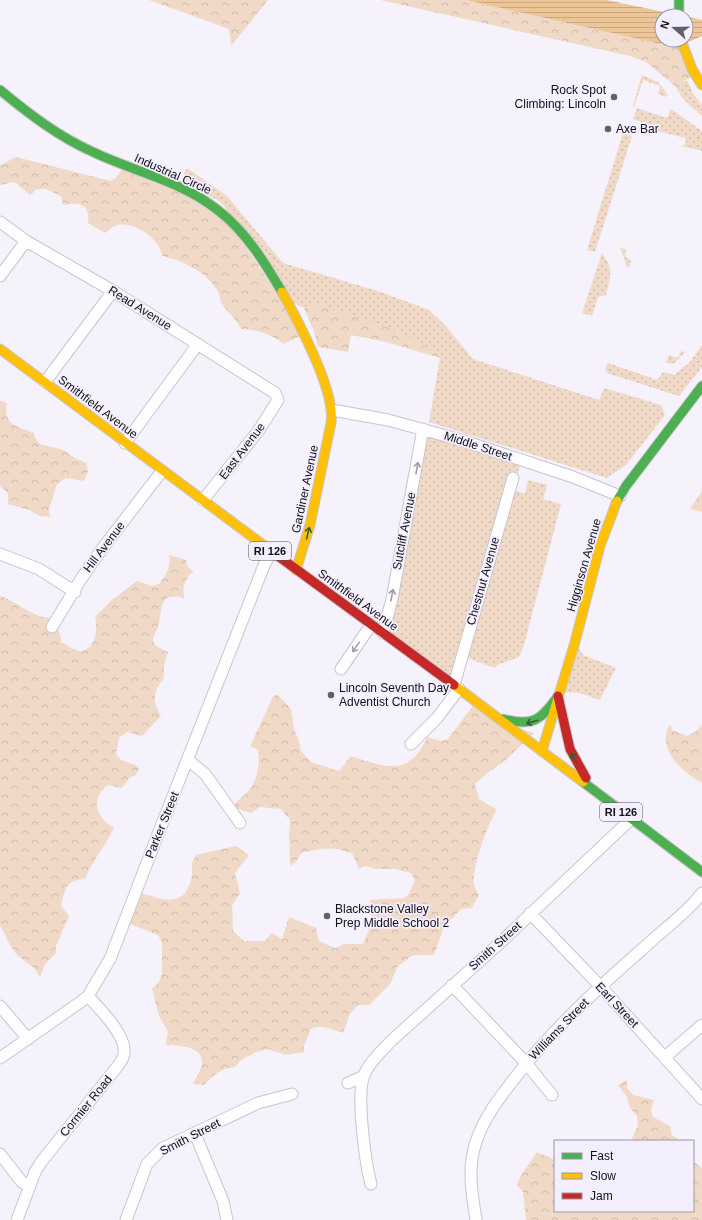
<svg xmlns="http://www.w3.org/2000/svg" width="702" height="1220" viewBox="0 0 702 1220" font-family="Helvetica,sans-serif">
	<style>
		.green { fill: url(#green-dots) }
		.forest { fill: url(#forest-crowns) }
		.water { fill: url(#water-rules) }
		.lines { fill: none; stroke-linecap: round; stroke-linejoin: round }
		.street-casing { stroke: #c7c5ce; stroke-width: 13 }
		.fast-casing { stroke: #c7c5ce; stroke-width: 11 }
		.slow-casing { stroke: #c7c5ce; stroke-width: 11 }
		.jam-casing { stroke: #c7c5ce; stroke-width: 11 }
		.street { stroke: #fefdff; stroke-width: 11 }
		.fast { stroke: #4caf50; stroke-width: 9 }
		.slow { stroke: #ffc107; stroke-width: 9 }
		.jam { stroke: #c62828; stroke-width: 9 }
		.oneway { stroke: #a09ea3 }
		.oneway2 { stroke: #306034 }
		.poi-dot { fill: #625f68; stroke: #f4efff; stroke-width: 1.5 }
		.labels { text-anchor: middle; stroke-width: 3.5; stroke-linejoin: round; paint-order: stroke }
		.shield { fill: #f4efff; stroke: #56535d; stroke-width: 1 }
		.shield-label { font-size: 11px; font-weight: bold; fill: #131018 }
		.poi-label { font-size: 12px; fill: #131018; stroke: #f4efff; text-anchor: start }
		.street-label { font-size: 12px; fill: #131018; stroke: #f4efff }
	</style>
	<defs>
		<pattern id="green-dots" width="8" height="8" patternUnits="userSpaceOnUse"><rect width="8" height="8" fill="#f0dac7"/><path d="M2 2h.1M6 6h.1" fill="none" stroke="#cdbaaa" stroke-width="1.8" stroke-linecap="round"/></pattern>
		<pattern id="forest-crowns" width="20" height="18" patternUnits="userSpaceOnUse"><rect width="20" height="18" fill="#f0dac7"/><path d="M2 6a3 3 0 1 1 6 0M12 15a3 3 0 1 1 6 0" fill="none" stroke="#cdbaaa"/></pattern>
		<pattern id="water-rules" width="6" height="5" patternUnits="userSpaceOnUse"><rect width="6" height="5" fill="#edc596"/><path d="M0 2.5h6" fill="none" stroke="#caa881"/></pattern>
	</defs>
	<rect width="100%" height="100%" fill="#f5f2fc"/>
	<!-- green -->
	<path class="green" d="M642,75L658,82L668,95L666,97L658,94L660,86L643,80L634,107L633,105Z
		M687,80L694,95L702,105V116L684,100L675,86Z
		M637,108L667,118L671,109L702,131V151L682,146L686,143L685,138L653,130L651,136L638,132L641,122L633,119Z
		M623,133L632,136L595,252L587,250Z
		M187,168L227,196L283,263L381,292L429,310L444,324L473,359L599,400L604,388L661,405L665,415L626,465L607,478L429,422L440,358L438,354L312,302L304,308L285,299L224,206L218,200L204,194L183,179L184,173Z
		M620,247L626,250L625,257L631,260L629,267H627Z
		M602,253C614,270 611,275 606,295L598,297L592,316L582,313Z
		M702,345V367L679,396L607,373L605,369L608,363L657,380L663,372L674,375L689,363Z
		M681,351L685,352L673,364L666,363L669,355L678,358Z
		M423,429L521,460L514,490L525,494L528,480L547,485L543,499L561,504L524,645L519,657L497,665L495,668L467,658L457,688L383,633Z
		M575,642L583,655L616,668L600,700L580,693L559,692Z"/>
	<!-- forest -->
	<path class="forest" d="M149,0H268L231,46L229,29Z
		M380,0H466L662,40H686L702,36L686,43L696,74L675,86L646,62L630,56Z
		M16,157L111,181L116,178L124,166L224,214L304,334L284,344C271,335 257,329 241,329C236,318 228,313 222,304C220,301 220,296 218,292C209,273 182,260 162,256C161,238 130,219 115,226C112,227 108,231 105,233L88,223C90,204 80,202 63,205L61,196L46,189H37L30,195L17,184L13,182L0,185V165Z
		M312,302L400,332L438,354L440,358L386,342L351,335L348,352L318,347L314,332L304,308Z
		M0,401L7,403C3,425 16,426 34,433L35,438L40,444L64,450L75,458L86,463L88,471L84,481L66,478L57,484L49,509L50,517L40,516L29,510L8,504V493L0,486Z
		M702,491V512L690,509Z
		M169,555L186,560L187,566L193,571C185,579 182,588 184,598C159,592 163,606 159,623C155,640 144,641 168,652L164,665V678C153,691 152,702 161,716L142,736L127,732L119,738L116,754L121,760L137,766L139,769L135,776L130,777L122,788L107,785C90,801 96,817 114,828C105,846 93,860 85,879C65,880 65,890 61,906L69,916L56,946V953L45,964L40,977L34,968L17,955L11,947L0,925V596C19,602 33,619 54,618L61,638V642C66,644 75,651 81,651C96,650 98,628 95,617L112,600L137,581L152,586L159,584C166,575 171,567 169,555Z
		M277,694L291,709L294,729L298,738L301,751L311,762L339,771L351,756C385,767 410,778 427,737L441,741L448,739L475,703L521,729L534,733L506,760L486,774L475,784L479,799L497,810C488,823 472,867 474,883C474,887 477,891 479,895L472,908L461,909L444,927L434,955H413L398,966L390,984L369,1005H358L350,1014L343,1033C332,1030 322,1024 311,1029L304,1046V1052L286,1055L267,1049L256,1052L241,1060L235,1067C221,1068 213,1075 204,1085L193,1084C196,1078 202,1069 202,1063C203,1046 178,1045 166,1045L168,1031L159,1016L152,989L159,982L162,973V942L158,935L128,923L139,892C162,900 186,910 192,875C193,866 190,864 196,855L236,846L249,855L235,873L240,893L232,906L233,931L244,941H265L272,933L282,939L289,917L316,928L319,941L335,948L344,944H363L372,923L370,900L405,898L408,895L415,880L411,873L396,869H375L365,866L359,869L352,853C331,846 322,848 301,853L296,862L290,866L289,836L290,820L281,809L260,807L251,813L233,807C238,799 244,796 250,789C258,779 260,763 258,750L250,746L273,697Z
		M670,724L672,730L687,736L695,732L702,725V783C682,772 655,748 670,724Z
		M627,1080V1088L633,1095L654,1100L651,1110L653,1117L670,1126L672,1135L681,1141H631L638,1125L637,1116L630,1108L627,1097L618,1085Z
		M537,1152L555,1160V1211H693V1161L702,1168V1220H526L523,1192L517,1185C521,1172 530,1164 537,1152Z"/>
	<!-- water -->
	<path class="water" d="M466,0H606L684,16H662V40H686V16L702,20V36L686,43H657Z"/>
	<g class="lines">
		<!-- street casing -->
		<g class="street-casing">
			<path id="street" d="M0,222L26,241L113,291L275,393L278,400L259,430L203,500
				M0,276L26,241
				M45,382L113,291
				M332,410L388,420L461,440L573,477L620,496
				M125,443L198,344
				M0,554L39,569L75,592
				M52,627L81,579L102,549L162,471
				M383,633L392,599L423,429
				M341,669L371,625
				M454,685L513,478
				M411,744L437,718L459,689
				M188,760L205,774L240,823
				M530,913L601,987L702,1099
				M452,985L526,1063L552,1095
				M0,1006L28,1039
				M665,1057L702,1025
				M0,1058L82,1001L88,996L110,959L160,829L265,563L272,552
				M348,1083L364,1076
				M195,1134L223,1201L227,1220
				M0,1154L21,1181L29,1187
				M371,1184C365,1162 357,1098 363,1078C368,1063 381,1052 391,1041L501,942L631,819
				M17,1220L35,1172L42,1161L117,1067C120,1063 124,1058 124,1053C127,1036 99,1008 88,996
				M126,1220L147,1164L163,1148L258,1103L292,1094
				M476,1220C472,1194 467,1168 476,1142C483,1120 497,1101 511,1083C550,1031 598,988 647,945C665,928 687,913 702,893"/>
		</g>
		<!-- fast casing -->
		<g class="fast-casing">
			<path id="fast" d="M679,0V16
				M0,90C29,114 59,137 93,152C135,172 182,181 219,211C246,232 265,263 282,292
				M617,501L626,486L702,386
				M503,719C533,727 541,720 558,696
				M583,782L702,872"/>
		</g>
		<!-- slow casing -->
		<g class="slow-casing">
			<path id="slow" d="M681,40L692,69L702,85
				M282,292C298,321 336,391 331,423L310,525L296,570
				M0,349L274,553
				M454,685L583,782
				M542,751L575,642L600,546L617,501"/>
		</g>
		<!-- jam casing -->
		<g class="jam-casing">
			<path id="jam" d="M274,553L454,685
				M558,696L570,749L586,778"/>
		</g>
		<!-- street -->
		<use href="#street" class="street"/>
		<!-- fast -->
		<use href="#fast" class="fast"/>
		<!-- slow -->
		<use href="#slow" class="slow"/>
		<!-- jam -->
		<use href="#jam" class="jam"/>
	</g>
	<!-- one-way arrows -->
	<defs><path id="oneway-shaft" d="M-6 0H5M1.5-3L5.5 0L1.5 3" fill="none" stroke-width="1.6" stroke-linecap="round" stroke-linejoin="round"/></defs>
	<g class="oneway">
		<use href="#oneway-shaft" transform="translate(417 468) rotate(-80)"/>
		<use href="#oneway-shaft" transform="translate(392 595) rotate(-79)"/>
		<use href="#oneway-shaft" transform="translate(356 647) rotate(125)"/>
	</g>
	<g class="oneway2">
		<use href="#oneway-shaft" transform="translate(308 533) rotate(-76)"/>
		<use href="#oneway-shaft" transform="translate(532 722) rotate(163)"/>
		<use href="#oneway-shaft" transform="translate(574 758) rotate(-117)"/>
	</g>
	<!-- markers -->
	<g class="poi-dot">
		<circle cx="614" cy="97" r="4"/>
		<circle cx="608" cy="129" r="4"/>
		<circle cx="331" cy="695" r="4"/>
		<circle cx="327" cy="916" r="4"/>
	</g>
	<g class="labels">
		<!-- shield labels -->
		<g class="shield">
			<rect x="249" y="542" width="42" height="18" rx="3"/>
			<rect x="600" y="803" width="42" height="18" rx="3"/>
		</g>
		<g class="shield-label">
			<text x="270" y="555">RI 126</text>
			<text x="621" y="816">RI 126</text>
		</g>
		<!-- poi labels -->
		<g class="poi-label">
			<text x="606" y="94" text-anchor="end">Rock Spot<tspan x="606" dy="14">Climbing: Lincoln</tspan></text>
			<text x="616" y="133">Axe Bar</text>
			<text x="339" y="692">Lincoln Seventh Day<tspan x="339" dy="14">Adventist Church</tspan></text>
			<text x="335" y="913">Blackstone Valley<tspan x="335" dy="14">Prep Middle School 2</tspan></text>
		</g>
		<!-- street labels -->
		<g class="street-label">
			<text transform="translate(173 174) rotate(24)" y="4">Industrial Circle</text>
			<text transform="translate(140 308) rotate(32)" y="4">Read Avenue</text>
			<text transform="translate(98 407) rotate(37)" y="4">Smithfield Avenue</text>
			<text transform="translate(478 446) rotate(18)" y="4">Middle Street</text>
			<text transform="translate(242 451) rotate(-53)" y="4">East Avenue</text>
			<text transform="translate(305 489) rotate(-78)" y="4">Gardiner Avenue</text>
			<text transform="translate(404 531) rotate(-79)" y="4">Sutcliff Avenue</text>
			<text transform="translate(104 547) rotate(-53)" y="4">Hill Avenue</text>
			<text transform="translate(584 565) rotate(-74)" y="4">Higginson Avenue</text>
			<text transform="translate(483 581) rotate(-74)" y="4">Chestnut Avenue</text>
			<text transform="translate(358 600) rotate(36)" y="4">Smithfield Avenue</text>
			<text transform="translate(162 825) rotate(-68)" y="4">Parker Street</text>
			<text transform="translate(495 946) rotate(-42)" y="4">Smith Street</text>
			<text transform="translate(617 1005) rotate(47)" y="4">Earl Street</text>
			<text transform="translate(559 1029) rotate(-46)" y="4">Williams Street</text>
			<text transform="translate(86 1106) rotate(-51)" y="4">Cormier Road</text>
			<text transform="translate(190 1137) rotate(-27)" y="4">Smith Street</text>
		</g>
	</g>
	<!-- legend -->
	<rect x="554" y="1140" width="140" height="72" fill="#f4efff" stroke="#9a96a3"/>
	<rect x="562" y="1153" width="20" height="6" fill="#4caf50" stroke="#9a96a3"/>
	<text x="590" y="1160" font-size="12" fill="#131018">Fast</text>
	<rect x="562" y="1173" width="20" height="6" fill="#ffc107" stroke="#9a96a3"/>
	<text x="590" y="1180" font-size="12" fill="#131018">Slow</text>
	<rect x="562" y="1193" width="20" height="6" fill="#c62828" stroke="#9a96a3"/>
	<text x="590" y="1200" font-size="12" fill="#131018">Jam</text>
	<!-- north arrow -->
	<g transform="translate(674 28) rotate(290)"><circle r="19" fill="#f4efff" stroke="#9a96a3"/>
	<path d="M0-3L7 15L0 10L-7 15Z" fill="#625f68"/>
	<text y="-6" font-size="11" font-weight="bold" text-anchor="middle" fill="#131018">N</text>
	</g>
</svg>
